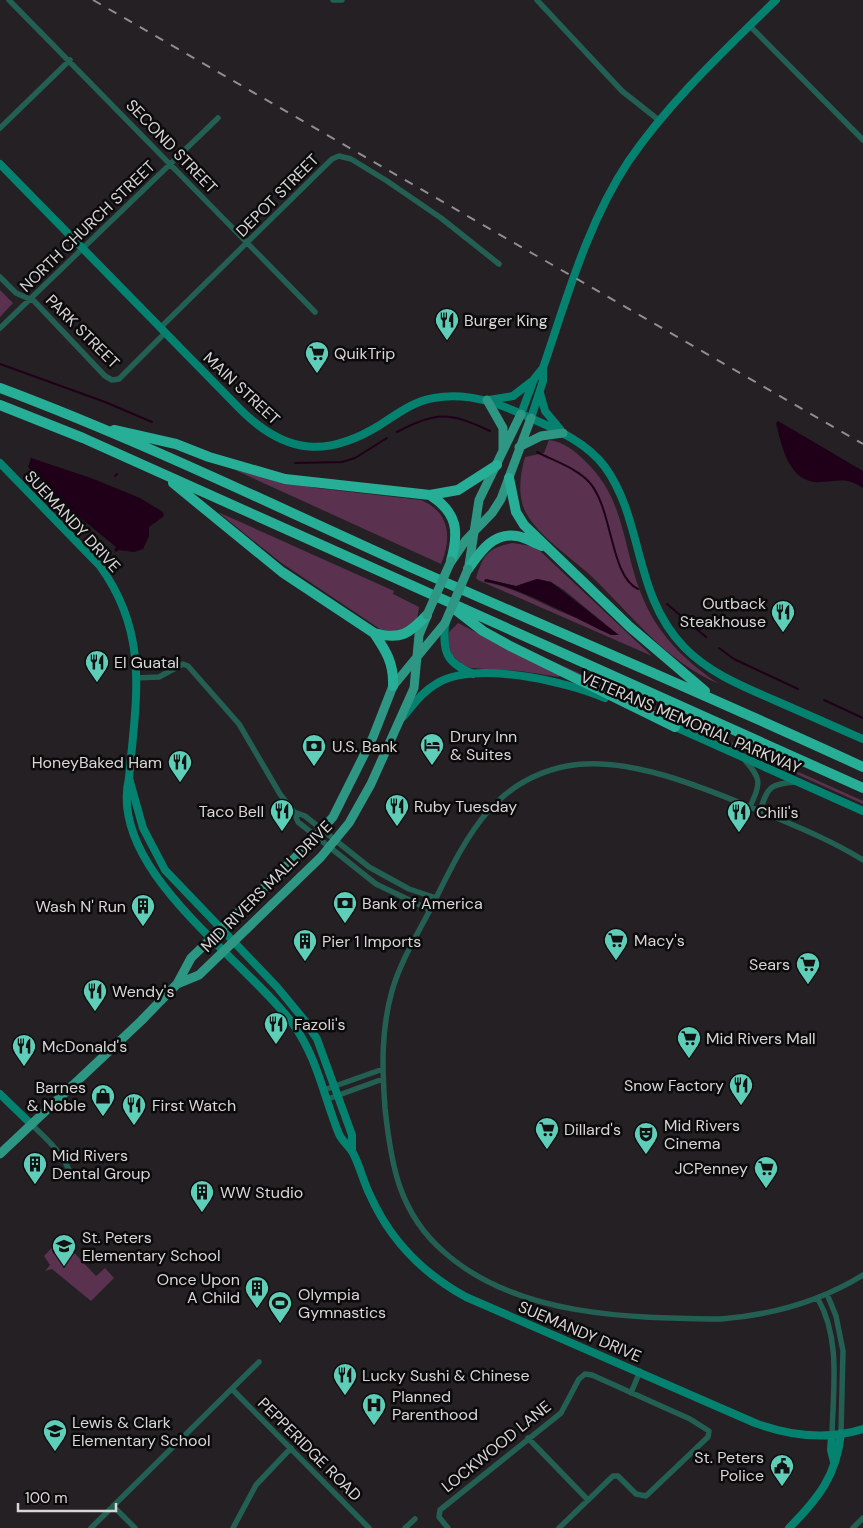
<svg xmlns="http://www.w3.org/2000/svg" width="863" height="1528" viewBox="0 0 863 1528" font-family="'DM Sans',sans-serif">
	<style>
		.green { fill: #5a3250; fill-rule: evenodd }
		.water { fill: #200019 }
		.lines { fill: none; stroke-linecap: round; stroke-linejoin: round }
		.stream { stroke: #200019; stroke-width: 2 }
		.street { stroke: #235f53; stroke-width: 5.5 }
		.secondary { stroke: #04816f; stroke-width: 8 }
		.primary { stroke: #2e9784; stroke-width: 9 }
		.highway { stroke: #27ae97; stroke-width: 10 }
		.rail { stroke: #908d8f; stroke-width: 2; stroke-dasharray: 9 9; stroke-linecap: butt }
		.primary-bridge { stroke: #2e9784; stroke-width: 9 }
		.labels { text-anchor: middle; stroke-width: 5; stroke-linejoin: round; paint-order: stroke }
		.street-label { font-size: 16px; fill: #d9d6d8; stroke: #0c0b0c }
		.poi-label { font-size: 16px; fill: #d9d6d8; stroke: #0c0b0c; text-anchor: start }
	</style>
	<rect width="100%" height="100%" fill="#242023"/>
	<!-- green -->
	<path class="green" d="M0,290L13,303L0,317Z
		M549,440C564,442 575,451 585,461C628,501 622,554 645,603C661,638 688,663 719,684C665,661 631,614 589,574C570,557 538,535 526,513C517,496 520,475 525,457L544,453Z
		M235,470L316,488L421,500C450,512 452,538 441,564Z
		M218,512L394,591L393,594L419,607C418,611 418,616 417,619C411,632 391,633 380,629L280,562Z
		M513,543L531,546L540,551L652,656L478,580L476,578C483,556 487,548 513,543ZM487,579L516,586L537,579L551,582L564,590L605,624C561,620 527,589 484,582Z
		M458,623L560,675L559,677L520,671L471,668L463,665L452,655L448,643L449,632Z
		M543,657L863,801V804L606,688Z
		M59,1240H62L96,1276L105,1268L114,1278L91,1301L52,1269L45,1271L50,1265L44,1256Z"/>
	<!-- water -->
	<path class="water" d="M778,421L863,471V488C846,477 841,481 822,482C789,485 782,447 776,423Z
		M31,458L91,478L140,498L163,512L164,516L149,527V536L143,549L134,552L119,550L116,552L114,550L116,547L50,493L47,485L28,467Z
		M485,579L516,586L537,579L551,582L619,635H611C573,618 525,589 484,581Z"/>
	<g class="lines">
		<!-- stream -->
		<path class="stream" d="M0,364L105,402L152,422
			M397,432C436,411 450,412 490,431
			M537,452C554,461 577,468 590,483C613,510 610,576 638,589
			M295,463L342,462L355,458L387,438
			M115,476L117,474
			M667,604L706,637
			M719,648L734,659L798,689
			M824,700L863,718"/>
		<!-- street -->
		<path class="street" d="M9,0L315,312
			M333,0H342
			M537,0L622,91L660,121
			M750,26L863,140
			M0,128L70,60
			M0,277L16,293L34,301L105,376L112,380L119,379L165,333
			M0,328L218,118
			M160,328L332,159L339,156L351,159L387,181L441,218L499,264
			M136,678L159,677L183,664L188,666L239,724L280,794L294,812L298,822L376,884L430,910
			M743,758C762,779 761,782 750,807
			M760,811C768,786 770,784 796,782
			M294,812L305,816L369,867L409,889L436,898
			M863,860C834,842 803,829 772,816C714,792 630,754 567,766C495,780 468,834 438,894C423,926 402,956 392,991C381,1030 382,1068 385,1108C391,1165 399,1213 444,1252C517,1317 630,1318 721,1319C772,1315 819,1302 863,1275
			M324,1090L383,1069
			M328,1099L383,1079
			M31,1124C48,1140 64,1154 72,1177
			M827,1294L836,1316L843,1351L841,1433
			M818,1299C841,1339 833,1389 832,1435
			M232,1389L369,1528
			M631,1393L640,1371
			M528,1438L588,1500
			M113,1506L135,1528
			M91,1528L259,1362
			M233,1528L256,1485L291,1448
			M405,1528L415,1519
			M448,1528L439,1517L440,1510L561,1413L579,1379L585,1374L592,1375L690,1419L709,1431L708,1437L646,1496L636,1494L618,1476H613L559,1528
			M853,1528L863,1518"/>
		<!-- secondary -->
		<path class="secondary" d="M0,164L242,411C287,455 328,457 380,425C397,414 414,401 434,398C470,391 503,405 535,420C560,431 588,444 605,467C644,521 633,595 684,647C709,673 742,686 774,700C804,713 833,726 863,739
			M540,393L545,411L560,429
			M489,400L513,396L531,382
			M521,414L534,379L543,368C567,298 587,224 628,162C669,102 724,51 776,0
			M531,418L543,381V368
			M0,463L100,566C150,635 136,699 129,778C107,870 244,958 293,1024C317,1057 324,1097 339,1134C342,1141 349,1146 353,1153C360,1166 363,1181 370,1195C390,1240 422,1273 466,1297L755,1423C790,1436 827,1440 863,1429
			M445,623C443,652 445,662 473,674
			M403,717C413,705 422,692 436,684C474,660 566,681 605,698
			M671,725L863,811
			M129,778L143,828L165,870L277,987L305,1021L317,1039L352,1135V1151
			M0,1094L31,1124
			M832,1435L831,1450L834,1462
			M789,1528C818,1499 837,1475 841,1433"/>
		<!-- primary -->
		<path class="primary" d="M487,400L503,428V451
			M519,447L541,436L563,433
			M453,559L466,540L492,513L501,499L531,418
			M469,565L479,500L521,414
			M177,984L199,975L321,857L349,823L371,784L414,688L419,635L427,616
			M0,1154L141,1021L177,984L191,958L307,846L333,817L373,737L393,686L445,623"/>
		<!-- highway -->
		<path class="highway" d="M0,388C139,440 273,505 408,566C560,633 712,697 863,767
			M0,405L83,438L863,788
			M114,430L176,444L209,457L285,479L430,495L458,490L497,465
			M509,478L516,512L524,525L630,627L705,691
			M173,483L282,572L374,633C401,640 409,634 427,615
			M430,495C458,513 459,532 451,561
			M468,569C480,552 493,532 517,536C525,537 534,543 542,546
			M452,607L483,631L510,646L675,727
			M374,633C386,651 394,663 393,686"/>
		<!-- rail -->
		<path class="rail" d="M93,0L863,444"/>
		<!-- primary-bridge -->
		<path class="primary-bridge" d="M427,615L451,561
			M445,623L468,569"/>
	</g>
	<!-- icons -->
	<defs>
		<g id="restaurant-pin" transform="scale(1.25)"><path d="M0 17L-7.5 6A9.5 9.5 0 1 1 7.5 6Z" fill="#5eceb8" stroke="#0c0b0c"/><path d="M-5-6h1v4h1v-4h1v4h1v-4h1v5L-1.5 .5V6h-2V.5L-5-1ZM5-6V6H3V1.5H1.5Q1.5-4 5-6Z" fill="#111"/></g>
		<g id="supermarket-pin" transform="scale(1.25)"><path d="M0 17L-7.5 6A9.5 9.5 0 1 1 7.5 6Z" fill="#5eceb8" stroke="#0c0b0c"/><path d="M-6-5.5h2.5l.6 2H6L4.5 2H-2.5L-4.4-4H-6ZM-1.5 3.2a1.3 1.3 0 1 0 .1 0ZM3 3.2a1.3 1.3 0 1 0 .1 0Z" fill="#111"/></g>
		<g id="hotel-pin" transform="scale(1.25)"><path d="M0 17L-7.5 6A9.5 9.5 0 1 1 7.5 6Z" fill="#5eceb8" stroke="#0c0b0c"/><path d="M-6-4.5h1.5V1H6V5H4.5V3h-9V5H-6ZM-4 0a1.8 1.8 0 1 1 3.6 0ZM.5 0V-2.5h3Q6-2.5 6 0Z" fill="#111"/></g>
		<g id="bank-pin" transform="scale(1.25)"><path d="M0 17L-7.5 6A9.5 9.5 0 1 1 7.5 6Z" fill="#5eceb8" stroke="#0c0b0c"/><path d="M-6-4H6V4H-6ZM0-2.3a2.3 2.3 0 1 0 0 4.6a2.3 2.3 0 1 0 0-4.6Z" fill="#111"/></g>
		<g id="building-pin" transform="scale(1.25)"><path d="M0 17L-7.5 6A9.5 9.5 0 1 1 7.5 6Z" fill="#5eceb8" stroke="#0c0b0c"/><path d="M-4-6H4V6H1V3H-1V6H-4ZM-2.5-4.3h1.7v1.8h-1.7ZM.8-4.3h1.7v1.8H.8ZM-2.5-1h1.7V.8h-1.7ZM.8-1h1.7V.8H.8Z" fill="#111"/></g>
		<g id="shop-pin" transform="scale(1.25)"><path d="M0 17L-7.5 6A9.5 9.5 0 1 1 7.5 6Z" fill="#5eceb8" stroke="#0c0b0c"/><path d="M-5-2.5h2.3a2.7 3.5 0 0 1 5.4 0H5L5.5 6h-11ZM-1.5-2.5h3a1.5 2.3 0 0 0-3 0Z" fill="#111"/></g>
		<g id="theatre-pin" transform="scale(1.25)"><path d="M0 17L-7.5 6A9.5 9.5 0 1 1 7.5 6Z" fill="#5eceb8" stroke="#0c0b0c"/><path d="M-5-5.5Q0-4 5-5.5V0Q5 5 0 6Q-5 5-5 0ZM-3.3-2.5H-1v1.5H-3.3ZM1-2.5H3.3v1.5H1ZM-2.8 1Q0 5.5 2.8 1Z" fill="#111"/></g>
		<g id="school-pin" transform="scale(1.25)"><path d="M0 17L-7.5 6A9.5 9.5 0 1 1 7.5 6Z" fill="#5eceb8" stroke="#0c0b0c"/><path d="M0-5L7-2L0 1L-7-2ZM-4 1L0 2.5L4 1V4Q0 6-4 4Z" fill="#111"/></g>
		<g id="stadium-pin" transform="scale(1.25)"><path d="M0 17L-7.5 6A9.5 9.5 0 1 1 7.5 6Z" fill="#5eceb8" stroke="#0c0b0c"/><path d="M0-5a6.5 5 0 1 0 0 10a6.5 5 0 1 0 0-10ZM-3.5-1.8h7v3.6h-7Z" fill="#111"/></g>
		<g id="hospital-pin" transform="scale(1.25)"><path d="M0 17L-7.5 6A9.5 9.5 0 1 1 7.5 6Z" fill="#5eceb8" stroke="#0c0b0c"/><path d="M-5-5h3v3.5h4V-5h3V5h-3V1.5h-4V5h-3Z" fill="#111"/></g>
		<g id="civic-pin" transform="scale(1.25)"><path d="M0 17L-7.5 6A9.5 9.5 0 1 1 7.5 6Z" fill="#5eceb8" stroke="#0c0b0c"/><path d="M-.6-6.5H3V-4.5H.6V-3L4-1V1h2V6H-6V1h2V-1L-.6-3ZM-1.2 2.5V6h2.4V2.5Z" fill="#111"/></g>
	</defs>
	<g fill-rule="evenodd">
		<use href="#restaurant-pin" x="447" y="320"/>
		<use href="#supermarket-pin" x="317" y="353"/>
		<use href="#restaurant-pin" x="783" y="612"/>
		<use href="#restaurant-pin" x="97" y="662"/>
		<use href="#hotel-pin" x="432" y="745"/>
		<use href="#bank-pin" x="314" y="746"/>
		<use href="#restaurant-pin" x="180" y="762"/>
		<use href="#restaurant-pin" x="397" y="806"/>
		<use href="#restaurant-pin" x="282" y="811"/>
		<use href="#restaurant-pin" x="739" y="812"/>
		<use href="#bank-pin" x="345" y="903"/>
		<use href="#building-pin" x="143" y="906"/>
		<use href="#supermarket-pin" x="616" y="940"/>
		<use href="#building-pin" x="305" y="941"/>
		<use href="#supermarket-pin" x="808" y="964"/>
		<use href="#restaurant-pin" x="95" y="991"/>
		<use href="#restaurant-pin" x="276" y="1024"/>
		<use href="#supermarket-pin" x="689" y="1038"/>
		<use href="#restaurant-pin" x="24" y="1046"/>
		<use href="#restaurant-pin" x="741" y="1085"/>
		<use href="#shop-pin" x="103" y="1096"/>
		<use href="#restaurant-pin" x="134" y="1105"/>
		<use href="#supermarket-pin" x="547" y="1129"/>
		<use href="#theatre-pin" x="646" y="1134"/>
		<use href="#building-pin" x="35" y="1164"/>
		<use href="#supermarket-pin" x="766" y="1168"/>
		<use href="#building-pin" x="202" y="1192"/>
		<use href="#school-pin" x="64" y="1246"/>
		<use href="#building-pin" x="257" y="1288"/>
		<use href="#stadium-pin" x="280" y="1303"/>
		<use href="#restaurant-pin" x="345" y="1375"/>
		<use href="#hospital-pin" x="374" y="1405"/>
		<use href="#school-pin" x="55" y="1431"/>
		<use href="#civic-pin" x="782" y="1466"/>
	</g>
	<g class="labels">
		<!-- street labels -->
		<g class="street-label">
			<text transform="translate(172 146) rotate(46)" y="6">SECOND STREET</text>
			<text transform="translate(277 195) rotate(-45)" y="6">DEPOT STREET</text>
			<text transform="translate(87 226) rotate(-44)" y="6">NORTH CHURCH STREET</text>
			<text transform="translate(83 331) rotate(45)" y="6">PARK STREET</text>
			<text transform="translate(242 388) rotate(43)" y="6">MAIN STREET</text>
			<text transform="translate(73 521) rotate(47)" y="6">SUEMANDY DRIVE</text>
			<text transform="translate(691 722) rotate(23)" y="6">VETERANS MEMORIAL PARKWAY</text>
			<text transform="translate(266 886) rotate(-45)" y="6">MID RIVERS MALL DRIVE</text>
			<text transform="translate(580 1331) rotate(23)" y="6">SUEMANDY DRIVE</text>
			<text transform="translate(496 1446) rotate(-39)" y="6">LOCKWOOD LANE</text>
			<text transform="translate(310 1449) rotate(45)" y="6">PEPPERIDGE ROAD</text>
		</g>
		<!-- poi labels -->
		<g class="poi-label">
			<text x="464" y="326">Burger King</text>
			<text x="334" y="359">QuikTrip</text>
			<text x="766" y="609" text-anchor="end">Outback<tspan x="766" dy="18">Steakhouse</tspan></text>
			<text x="114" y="668">El Guatal</text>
			<text x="450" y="742">Drury Inn<tspan x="450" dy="18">&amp; Suites</tspan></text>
			<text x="332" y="752">U.S. Bank</text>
			<text x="162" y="768" text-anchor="end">HoneyBaked Ham</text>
			<text x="414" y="812">Ruby Tuesday</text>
			<text x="264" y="817" text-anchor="end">Taco Bell</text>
			<text x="756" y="818">Chili's</text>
			<text x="362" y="909">Bank of America</text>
			<text x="126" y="912" text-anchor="end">Wash N' Run</text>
			<text x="634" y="946">Macy's</text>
			<text x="322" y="947">Pier 1 Imports</text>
			<text x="790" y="970" text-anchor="end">Sears</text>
			<text x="112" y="997">Wendy's</text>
			<text x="294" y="1030">Fazoli's</text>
			<text x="706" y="1044">Mid Rivers Mall</text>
			<text x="42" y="1052">McDonald's</text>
			<text x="724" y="1091" text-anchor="end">Snow Factory</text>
			<text x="86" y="1093" text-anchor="end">Barnes<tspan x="86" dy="18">&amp; Noble</tspan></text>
			<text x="152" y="1111">First Watch</text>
			<text x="664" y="1131">Mid Rivers<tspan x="664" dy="18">Cinema</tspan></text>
			<text x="564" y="1135">Dillard's</text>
			<text x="52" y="1161">Mid Rivers<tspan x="52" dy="18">Dental Group</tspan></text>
			<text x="748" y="1174" text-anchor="end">JCPenney</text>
			<text x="220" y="1198">WW Studio</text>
			<text x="82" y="1243">St. Peters<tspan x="82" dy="18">Elementary School</tspan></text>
			<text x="240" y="1285" text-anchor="end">Once Upon<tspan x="240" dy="18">A Child</tspan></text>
			<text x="298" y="1300">Olympia<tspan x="298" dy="18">Gymnastics</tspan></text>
			<text x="362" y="1381">Lucky Sushi &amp; Chinese</text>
			<text x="392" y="1402">Planned<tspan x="392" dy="18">Parenthood</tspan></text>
			<text x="72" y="1428">Lewis &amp; Clark<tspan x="72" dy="18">Elementary School</tspan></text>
			<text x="764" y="1463" text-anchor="end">St. Peters<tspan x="764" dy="18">Police</tspan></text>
		</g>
	</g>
	<!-- scale -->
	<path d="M18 1503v8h98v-8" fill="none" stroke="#d9d6d8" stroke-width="2.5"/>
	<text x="25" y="1503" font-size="15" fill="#d9d6d8" stroke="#0c0b0c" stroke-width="4" paint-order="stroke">100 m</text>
</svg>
